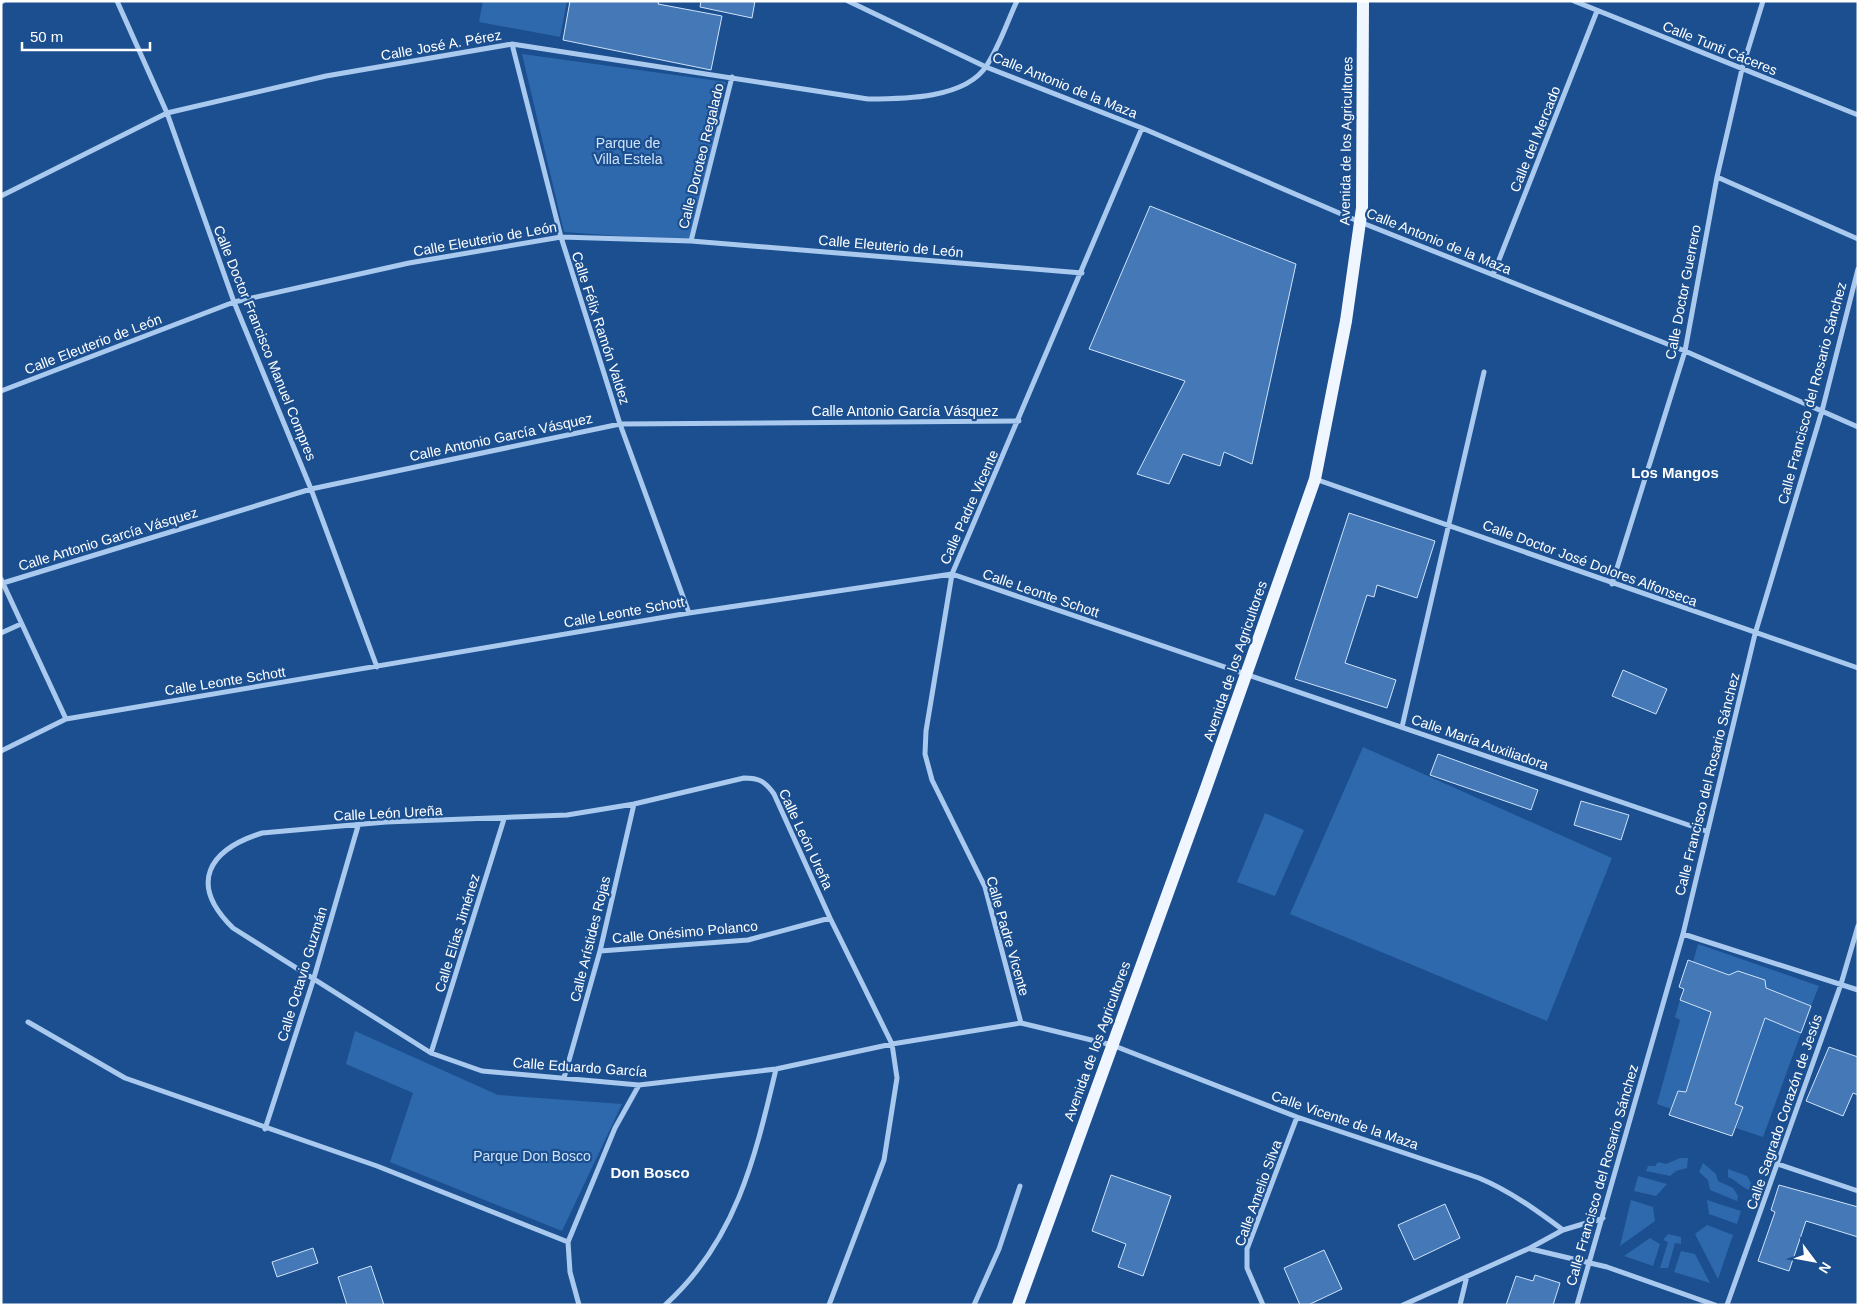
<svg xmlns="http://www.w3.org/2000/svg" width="1859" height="1306" viewBox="0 0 1859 1306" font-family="Helvetica,sans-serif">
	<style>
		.green { fill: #2e69ad }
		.building { fill: #4478b7; stroke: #cfe3fa }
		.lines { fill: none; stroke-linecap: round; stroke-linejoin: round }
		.minor { stroke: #a9c9ee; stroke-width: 5 }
		.primary { stroke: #f0f6ff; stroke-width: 12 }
		.labels { text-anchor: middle; stroke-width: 4.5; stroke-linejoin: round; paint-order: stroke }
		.street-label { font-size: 14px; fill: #fff; stroke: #1b4f8f }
		.park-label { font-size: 14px; fill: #cfe3fa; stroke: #1b4f8f }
		.neighbourhood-label { font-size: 15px; font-weight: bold; fill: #fff; stroke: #1b4f8f }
	</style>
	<rect width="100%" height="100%" fill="#1b4f8f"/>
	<!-- green -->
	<path class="green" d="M483,1H567L560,37L479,22Z
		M522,54L726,82L691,241L564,232Z
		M1363,747L1612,858L1547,1021L1290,914Z
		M1265,813L1304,830L1275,896L1237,882Z
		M1698,944L1819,986L1811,1006L1766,988L1765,980L1738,971L1729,975L1693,962Z
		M1680,1000L1711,1012L1686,1092L1678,1091L1671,1109L1657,1104L1680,1020L1675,1017Z
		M1765,1018L1801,1033L1763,1137L1736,1128L1743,1107L1735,1104Z
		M355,1031L498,1095L622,1104L562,1231L390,1162L413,1093L346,1064Z
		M1680,1158H1688L1687,1168L1676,1171L1670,1176L1646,1171L1648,1166H1655L1658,1162L1666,1164Z
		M1703,1163L1716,1174L1718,1181L1733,1188L1738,1196L1737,1201L1710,1190L1708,1180L1699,1172Z
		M1728,1169L1747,1176L1751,1183L1749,1190C1740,1186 1736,1180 1728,1177Z
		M1638,1176L1667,1184L1656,1196L1634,1191Z
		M1631,1200L1653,1207L1655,1221L1620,1246Z
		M1707,1200L1741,1211L1737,1224L1709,1214Z
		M1707,1225L1733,1235L1718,1279L1695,1234Z
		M1668,1234L1681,1237V1244L1675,1243L1668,1268H1660L1668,1242L1663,1240Z
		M1650,1238L1660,1244L1653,1266L1624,1256Z
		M1681,1251L1695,1254L1710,1283L1674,1272Z"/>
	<!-- building -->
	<path class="building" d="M570,1H659L658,4L722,16L711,70L563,40Z
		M701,1H755L752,18L700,7Z
		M1150,206L1296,264L1252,464L1224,452L1220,466L1183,454L1169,484L1137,474L1185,381L1089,349Z
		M1349,513L1435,541L1417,598L1377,585L1374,597L1367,595L1345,663L1396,680L1387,708L1295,679Z
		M1623,670L1667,689L1656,714L1612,696Z
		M1438,754L1538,790L1531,810L1430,775Z
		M1581,801L1629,815L1621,840L1574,825Z
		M1688,960L1729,975L1738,971L1765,980L1766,988L1811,1006L1801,1033L1765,1018L1735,1104L1743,1107L1732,1136L1669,1115L1678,1091L1686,1092L1711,1012L1680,1000L1684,989L1679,987Z
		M1829,1047L1858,1057V1095L1853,1093L1843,1116L1806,1101Z
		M1111,1175L1171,1196L1143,1276L1118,1267L1126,1244L1092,1231Z
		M1779,1185L1858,1207V1237L1806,1221L1789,1271L1758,1261L1775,1212L1771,1210Z
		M1445,1204L1460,1238L1414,1260L1398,1225Z
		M313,1248L318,1263L277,1277L272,1262Z
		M1324,1250L1342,1289L1308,1305H1300L1284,1268Z
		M371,1266L384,1305H347L338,1277Z
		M1535,1275L1560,1283L1553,1305H1506L1516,1276L1533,1281Z"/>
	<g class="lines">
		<!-- minor -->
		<path class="minor" d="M117,1L167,113L234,302L311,489L377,667
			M848,1L986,67L1142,128L1360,222L1685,351L1858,427
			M1574,1L1858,115
			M1,2L3,1
			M512,44L561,237L620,424L689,613
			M1717,177L1858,239
			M1,196L167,113L326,76L512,44L868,99C903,99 966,99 987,65C1000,45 1007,22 1017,1
			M691,241L732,77
			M1493,275L1597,11
			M1,391L234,302L409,263L561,237L691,241L1082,273
			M1315,479L1858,668
			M1,579L66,719
			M3,583L311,489L620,424L1019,421
			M1612,584L1685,351L1717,177L1742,69L1763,1
			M1,633L21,624
			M1402,727L1484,372
			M1,751L66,719L689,613L952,574L1706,831
			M1683,934L1858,990
			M600,951L748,940L830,918
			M28,1022L125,1078L377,1166L568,1242
			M1021,1023L985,887L932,780L925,754L926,731L952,574L1142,128
			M431,1053L504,819
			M564,1078L600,951L634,804
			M265,1129L313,981L358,826
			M1778,1164L1858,1191
			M1531,1249L1607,1267L1715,1305
			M579,1305L570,1272L568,1242L615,1128L639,1085
			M665,1305C736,1241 755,1158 776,1069
			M829,1305L884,1160L897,1078L892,1044L830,918L774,794C765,781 759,778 744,778L634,804L567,815L386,822L262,833C208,850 188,884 233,928L431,1053L482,1071L639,1085L776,1069L892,1044L1021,1023L1112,1045L1297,1117L1479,1178C1510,1191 1536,1210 1563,1230
			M974,1305L999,1249L1020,1186
			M1263,1305L1247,1268V1249L1297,1117
			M1403,1305L1530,1248L1563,1230L1603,1218
			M1460,1305L1467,1276
			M1577,1305L1683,934L1755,634L1822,411L1858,269
			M1727,1305L1841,984L1858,926"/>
		<!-- primary -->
		<path class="primary" d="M1018,1305L1206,788L1315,479L1346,321L1362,208L1363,1"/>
	</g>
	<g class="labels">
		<!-- street labels -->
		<g class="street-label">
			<text transform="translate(441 45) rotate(-10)" y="5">Calle José A. Pérez</text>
			<text transform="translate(1720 48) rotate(22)" y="5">Calle Tunti Cáceres</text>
			<text transform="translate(1065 85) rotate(22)" y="5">Calle Antonio de la Maza</text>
			<text transform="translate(1535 139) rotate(-68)" y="5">Calle del Mercado</text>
			<text transform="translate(1346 141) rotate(-89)" y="5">Avenida de los Agricultores</text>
			<text transform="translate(701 156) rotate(-76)" y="5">Calle Doroteo Regalado</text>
			<text transform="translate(485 239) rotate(-10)" y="5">Calle Eleuterio de León</text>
			<text transform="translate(1439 241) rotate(22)" y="5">Calle Antonio de la Maza</text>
			<text transform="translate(891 246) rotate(5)" y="5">Calle Eleuterio de León</text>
			<text transform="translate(1683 292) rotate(-79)" y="5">Calle Doctor Guerrero</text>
			<text transform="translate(601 328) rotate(72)" y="5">Calle Félix Ramón Valdez</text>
			<text transform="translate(265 343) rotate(68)" y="5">Calle Doctor Francisco Manuel Compres</text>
			<text transform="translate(93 344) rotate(-21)" y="5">Calle Eleuterio de León</text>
			<text transform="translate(1812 393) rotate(-75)" y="5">Calle Francisco del Rosario Sánchez</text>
			<text x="905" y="416">Calle Antonio García Vásquez</text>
			<text transform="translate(501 437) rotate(-12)" y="5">Calle Antonio García Vásquez</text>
			<text transform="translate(969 507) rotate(-66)" y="5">Calle Padre Vicente</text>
			<text transform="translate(108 539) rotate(-17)" y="5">Calle Antonio García Vásquez</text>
			<text transform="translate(1590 563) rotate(20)" y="5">Calle Doctor José Dolores Alfonseca</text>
			<text transform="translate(1041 593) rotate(19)" y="5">Calle Leonte Schott</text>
			<text transform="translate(624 612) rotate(-10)" y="5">Calle Leonte Schott</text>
			<text transform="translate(1235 661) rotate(-71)" y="5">Avenida de los Agricultores</text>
			<text transform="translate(225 681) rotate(-9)" y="5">Calle Leonte Schott</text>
			<text transform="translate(1480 742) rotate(19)" y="5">Calle María Auxiliadora</text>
			<text transform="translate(1707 784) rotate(-76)" y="5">Calle Francisco del Rosario Sánchez</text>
			<text transform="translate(388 813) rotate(-3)" y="5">Calle León Ureña</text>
			<text transform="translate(806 839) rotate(65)" y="5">Calle León Ureña</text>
			<text transform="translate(685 932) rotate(-5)" y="5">Calle Onésimo Polanco</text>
			<text transform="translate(457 933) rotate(-73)" y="5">Calle Elías Jiménez</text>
			<text transform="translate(1008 936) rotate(74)" y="5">Calle Padre Vicente</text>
			<text transform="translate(590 939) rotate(-76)" y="5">Calle Arístides Rojas</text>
			<text transform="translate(302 974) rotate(-73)" y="5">Calle Octavio Guzmán</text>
			<text transform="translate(1097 1041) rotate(-70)" y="5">Avenida de los Agricultores</text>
			<text transform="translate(580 1067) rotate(4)" y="5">Calle Eduardo García</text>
			<text transform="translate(1784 1112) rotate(-71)" y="5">Calle Sagrado Corazón de Jesús</text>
			<text transform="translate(1345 1120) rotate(19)" y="5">Calle Vicente de la Maza</text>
			<text transform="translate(1602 1175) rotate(-74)" y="5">Calle Francisco del Rosario Sánchez</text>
			<text transform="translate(1258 1193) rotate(-70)" y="5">Calle Amelio Silva</text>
		</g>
		<!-- park labels -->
		<g class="park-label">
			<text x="628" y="148">Parque de<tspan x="628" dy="16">Villa Estela</tspan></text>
			<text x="532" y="1161">Parque Don Bosco</text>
		</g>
		<!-- neighbourhood labels -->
		<g class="neighbourhood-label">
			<text x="1675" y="478">Los Mangos</text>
			<text x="650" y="1178">Don Bosco</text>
		</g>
	</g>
	<!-- border -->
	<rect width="1859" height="1306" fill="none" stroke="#ffffff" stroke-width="5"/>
	<!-- north arrow -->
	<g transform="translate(1814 1261) rotate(122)" stroke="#1b4f8f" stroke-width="4" paint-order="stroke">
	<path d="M0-4L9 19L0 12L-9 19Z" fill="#ffffff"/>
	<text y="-8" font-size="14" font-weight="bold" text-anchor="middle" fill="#ffffff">N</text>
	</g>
	<!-- scale -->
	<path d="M22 42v8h128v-8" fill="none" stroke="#ffffff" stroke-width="2.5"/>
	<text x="30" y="42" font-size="15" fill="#ffffff" stroke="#1b4f8f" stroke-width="4" paint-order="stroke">50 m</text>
</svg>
